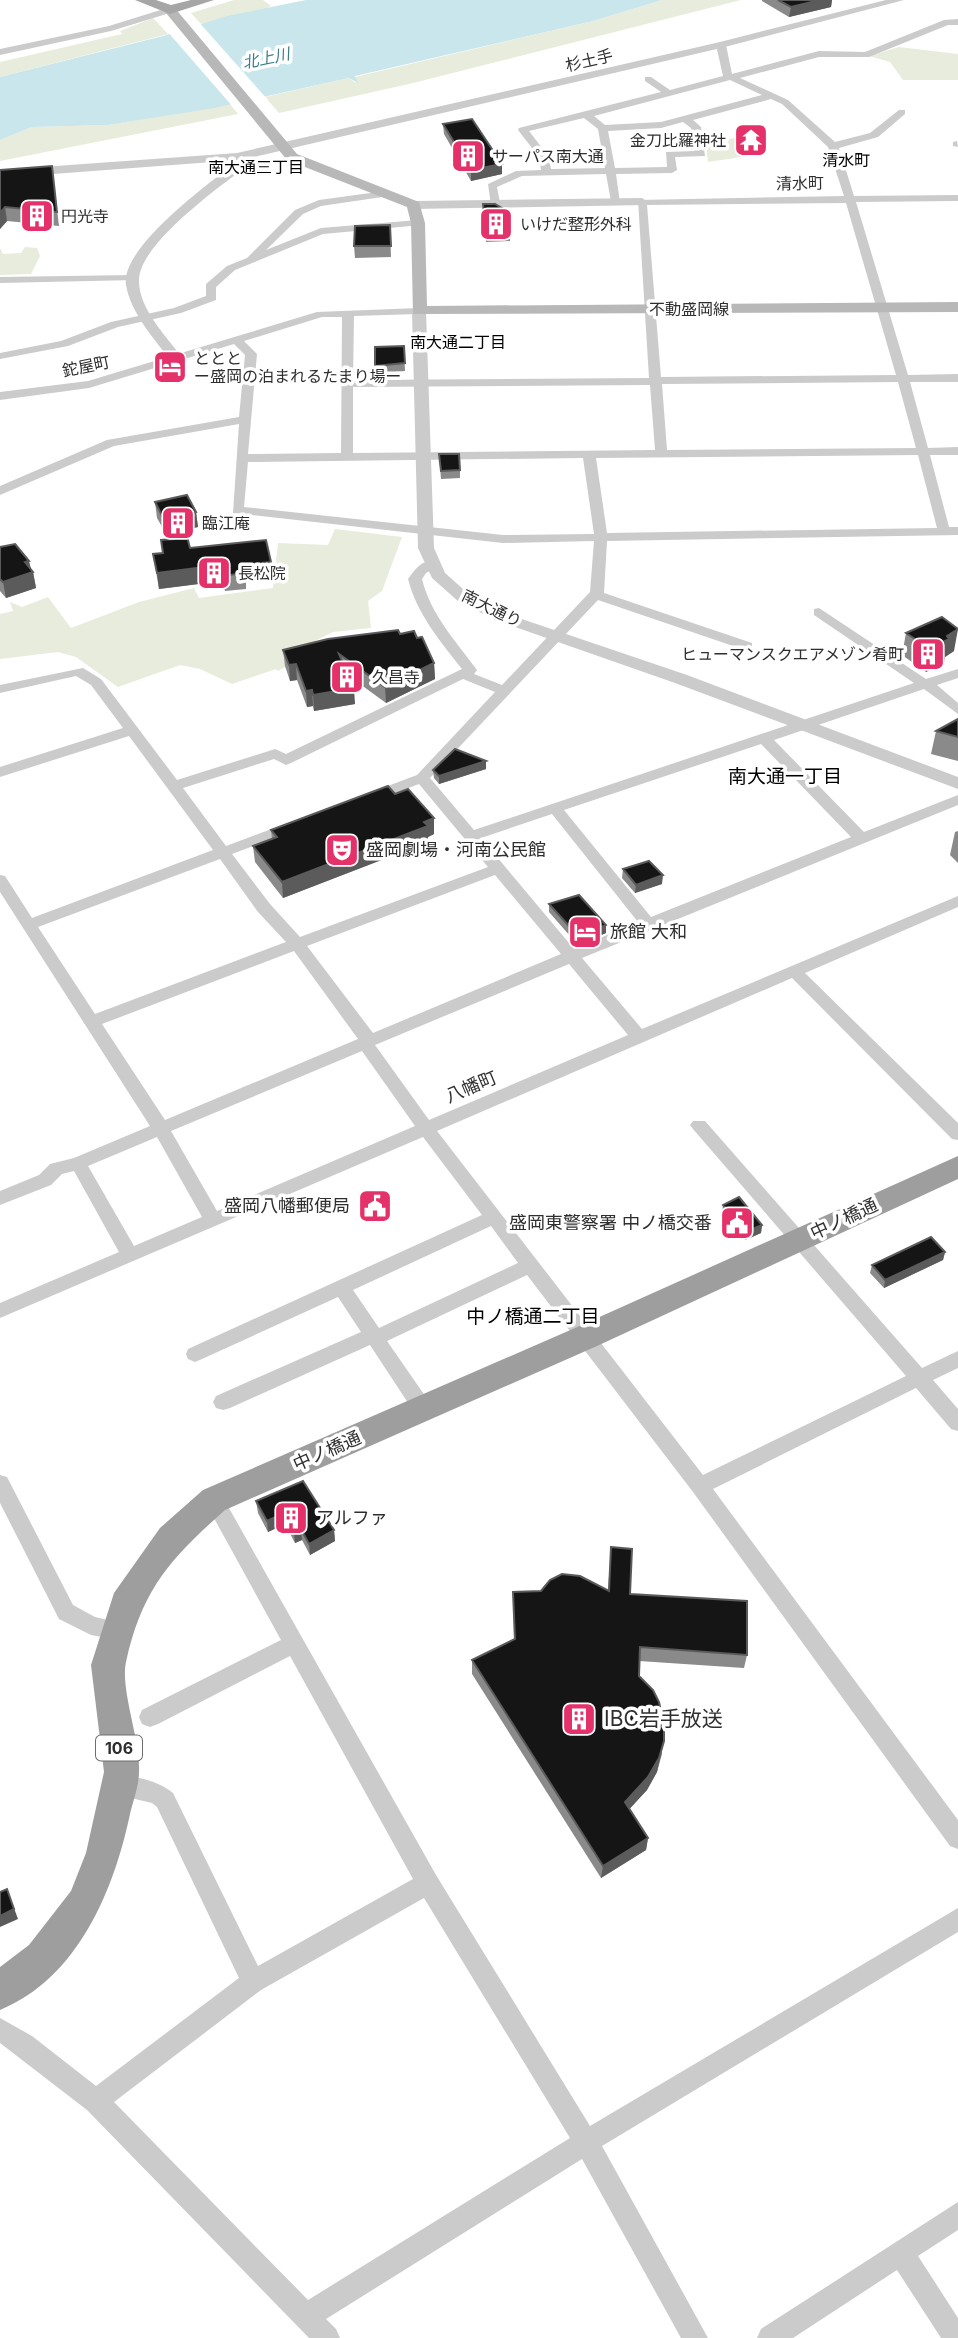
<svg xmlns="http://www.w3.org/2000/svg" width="958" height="2338" viewBox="0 0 958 2338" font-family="Inter,'Noto Sans JP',sans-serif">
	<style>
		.green { fill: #e8ecdc }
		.water { fill: #c8e6eb }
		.pier { fill: #fff }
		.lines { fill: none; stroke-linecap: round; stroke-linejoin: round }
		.minor { fill: #cbcbcb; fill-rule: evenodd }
		.tertiary { fill: #cbcbcb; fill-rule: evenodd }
		.secondary { fill: #b8b8b8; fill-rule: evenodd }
		.primary { fill: #a6a6a6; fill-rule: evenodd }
		.trunk { fill: #9e9e9e; fill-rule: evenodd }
		.wall { fill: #8a8a8a }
		.shaded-wall { fill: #5b5b5b }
		.building { fill: #151515; stroke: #5b5b5b; stroke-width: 2 }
		.labels { text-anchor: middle; stroke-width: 7; stroke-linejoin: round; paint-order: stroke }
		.far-water-label { font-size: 16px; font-style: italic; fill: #3a7e8a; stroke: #fff }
		.far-street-label { font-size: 16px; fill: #2e2e2e; stroke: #fff }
		.far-poi-label { font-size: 16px; fill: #2e2e2e; stroke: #fff; text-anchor: start }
		.far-neighbourhood-label { font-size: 16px; fill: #000; stroke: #fff }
		.shield { fill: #fff; stroke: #6d6d6d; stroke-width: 2 }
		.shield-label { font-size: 16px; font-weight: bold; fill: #2e2e2e }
		.poi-label { font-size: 18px; fill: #2e2e2e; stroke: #fff; text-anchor: start }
		.street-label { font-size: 18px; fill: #2e2e2e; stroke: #fff }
		.neighbourhood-label { font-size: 19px; fill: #000; stroke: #fff }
		.near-poi-label { font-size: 21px; fill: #2e2e2e; stroke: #fff; text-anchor: start }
	</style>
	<rect width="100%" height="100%" fill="#fff"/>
	<!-- green -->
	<path class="green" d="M234,0H263L271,6L261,11L201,24L191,13Z
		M662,0H741L409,84L279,113L265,97L349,78L356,83L355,77L593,21Z
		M153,18L168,34L0,77V62L122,34L120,31Z
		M899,47L958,54V80H903L890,62L869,56Z
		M230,104L238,114L0,161V140L32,127L108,125Z
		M734,138L755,155L708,162L706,143Z
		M25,247L37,248L40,256L31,274L0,275V248L3,254L21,253Z
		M335,529L402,537L382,591L368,601L371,628L333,632L299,649L304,656L278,671L276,669L232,684L200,669L180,665L118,687L76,657L58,652L0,659V614L13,611L10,602L22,607L48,597L71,628L139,602L194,588L199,598L273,588L278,543L328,545Z"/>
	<!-- water -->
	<path class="water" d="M306,0H662L593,21L355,76L358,83L349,78L214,108L108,125L32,127L0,140V77L163,36L227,16Z"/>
	<!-- pier -->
	<path class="pier" d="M198,21L268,100L233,107L167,31Z"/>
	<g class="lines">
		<!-- minor -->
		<path class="minor" d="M170,7L173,12L111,31L0,55V49L109,26Z
			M958,19V25H948L869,57H819L740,78L788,100L835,142L870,133L899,110H905V114L878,137L839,148L854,196L958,195V201L856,202L908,375L958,374V382H910L928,448L958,447V455H930L949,527H958V535L607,541L604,593L752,643V649H742L598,600L430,778L474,830L914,683L814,615V609L819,608L926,679L958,669V678L937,685L958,703V714L924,689L774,740L864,832L958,795V805L582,958L642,1029L958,896V907L805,973L958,1123V1140L952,1139L792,978L437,1131L703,1475L906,1376L693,1129L690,1125L693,1121H705L922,1368L958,1351V1368L933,1380L958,1409V1431L951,1429L916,1388L713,1489L958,1820V1849L950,1846L693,1492L527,1275L387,1341L430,1403L433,1409L430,1415L423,1417L416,1415L370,1345L230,1408L223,1410L216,1408L213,1402L216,1396L361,1332L338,1297L202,1359L195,1362L188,1359L186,1354L188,1349L482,1215L423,1137L0,1318V1303L119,1252L74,1171L62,1174L51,1185L0,1205V1191L39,1175L50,1164L74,1158L150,1126L0,892V875L5,876L32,918L213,850L129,736L0,777V767L123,728L91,685L76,676L0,693V685L83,668L101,679L177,780L275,749L286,754L462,669C440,641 417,614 408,579C415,569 423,558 437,561V567L426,573L422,579C431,615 455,640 477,670L474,674L502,685L590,592L594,541L503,543L233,513L239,424L114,446L0,495V486L107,440L239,417L245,355L234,344L89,388L0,400V392L88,381L317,312L419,308L425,311L419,314L354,316L353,380L649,378L638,200L844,196L828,147L782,104L771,99L693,120L701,127L705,156L675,157L677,170L672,173L616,174L620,203L611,201L606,174L522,176L497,187L500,203L491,205L488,184L516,171L541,170L539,157L518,130L519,128L661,92L645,81V77H651L670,90L723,76L716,45L721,42L726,45L732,74L819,51L865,52L944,20ZM730,80L762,95L661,122L605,125L594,116ZM584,118L598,129L605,168L551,169L549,157L529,131ZM683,122L691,128L695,151L666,152L667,167L615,168L608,131L661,128ZM846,203L896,375L661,377L647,205ZM322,317H342L341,453L248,454L257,354L244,341ZM898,382L916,448L667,450L662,384ZM650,385L655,450L353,453V387ZM918,455L937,528L607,533L596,458ZM583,458L594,534L503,535L244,507L248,462ZM463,679L495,692L417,775L364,795L362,798L369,803L419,784L488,867L300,937L270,904L232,854L298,829L300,826L298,823H288L226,846L183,788L274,759L286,765L291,763ZM761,744L851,837L651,917L564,810ZM552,814L638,922L574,949L481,838ZM220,859L258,912L286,942L95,1014L38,927ZM495,875L561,954L373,1033L307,946ZM294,951L358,1039L165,1120L102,1024ZM569,964L628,1035L429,1120L375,1045ZM362,1051L415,1126L217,1211L171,1131ZM157,1137L202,1217L134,1246L88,1166ZM491,1226L518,1263L379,1328L353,1290Z
			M957,141L958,147L953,146V142Z
			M385,191L389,192V196L321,206L303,214L266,250L321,228L418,220L422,221V225L323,234L235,270L216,287V300L181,313L118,327L68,346L0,359V353L61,341L111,322L174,308L206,296V284L227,266L247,258L295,210L319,200Z
			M132,275L136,276V280L0,283V277Z
			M0,1475L7,1477L73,1605L95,1617L125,1624L128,1631L125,1638L118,1640L91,1635L59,1619L0,1503Z
			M214,1491L221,1494L436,1875L590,2126L958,1908V1932L602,2146L708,2338H681L582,2159L326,2319L336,2329L340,2338H309L87,2110L0,2043V2018L32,2036L96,2086L239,1978L157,1807L152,1803L110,1793L107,1786L110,1779C128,1772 159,1781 173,1793L258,1966L413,1879L290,1656L158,1724L150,1727L142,1724L139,1717L142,1710L281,1640L204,1500L207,1494ZM424,1898L570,2138L308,2300L114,2102L261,1990Z
			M958,2202V2230L918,2256L958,2318V2338H941L897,2270L793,2338H757L761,2329Z"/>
		<!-- tertiary -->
		<path class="tertiary" d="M886,0H904L721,48L245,159L250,162L248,165C221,186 138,244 139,281C139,310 168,338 184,360L177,364L172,363C155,339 131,314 126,285C120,247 211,182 239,160L0,178V170L237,153L720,42Z
			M642,198L648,202L646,205L414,209L408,205L414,201Z
			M419,307L426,311L434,548L445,573L471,596L510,615L687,675L958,777V789L675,683L498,621L459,602L432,578L418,548L412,311Z"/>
		<!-- secondary -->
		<path class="secondary" d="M166,7H174L297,154L419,202L425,223L427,306L958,302V312L413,314L411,223L407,207L287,160L166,13Z"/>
		<!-- primary -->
		<path class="primary" d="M135,0H156L171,5L191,0H214L170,14Z"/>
		<!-- trunk -->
		<path class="trunk" d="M958,1156V1179L597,1346L225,1510C171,1558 142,1589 126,1662C120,1690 141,1741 139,1772C139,1786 133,1801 130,1814C114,1890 78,1978 0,2010V1967L29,1945L71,1891L86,1853L104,1772L91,1665L114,1593L160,1528L203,1490L575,1328Z"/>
	</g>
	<!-- wall -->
	<path class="wall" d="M762,0H832L831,7L789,17L762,1Z
		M443,124L502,164V174L471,181L444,134Z
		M52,166L59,226L7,221L0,229V170Z
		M483,204L510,234V241L486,242Z
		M390,225L391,257L355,258L354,246Z
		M404,346L405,371L375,374V347Z
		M439,454L460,470V478L441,479Z
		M155,502L196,512L198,527L185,530L190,548L273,578L246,581V589L225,591L222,581L159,589L153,554L163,553L169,539L157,518Z
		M0,547L31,569L33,572L36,588L6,598L0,591Z
		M906,633L954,651L945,657L944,662L926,672L902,655Z
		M400,634L417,638L434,663L435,679L386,703L349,676L355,704L314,711L313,706L307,707L297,680L290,681L285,666L283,650Z
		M958,719V761L931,754L936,731Z
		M486,769L439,784L434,778L433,770Z
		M395,794L434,818V834L428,837V842L283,898L255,862L253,846L272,839L271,830Z
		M958,831V863L950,855L955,832Z
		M623,869L662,884L635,893L622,878Z
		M549,904L606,925V933L578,945L549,912Z
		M723,1205L762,1225L761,1233L745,1240L722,1213Z
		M945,1252L943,1260L884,1288L870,1273L872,1265Z
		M256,1501L334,1530L335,1541L310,1555L302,1540L295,1543L285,1524L268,1532L258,1513Z
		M611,1547L630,1594L747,1655L744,1668L639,1661V1676L662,1754L657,1772L647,1790L629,1809L648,1838L646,1850L601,1878L472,1674V1660L514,1639L513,1592L608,1590Z"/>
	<!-- shaded-wall -->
	<path class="shaded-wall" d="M820,0H832L831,7L789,17L791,7Z
		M502,164V174L471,181V170Z
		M5,207L7,221L0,229V213Z
		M196,512L198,527L183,530L181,514Z
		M29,561L32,573L33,572L36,588L6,598L3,582L25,562Z
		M271,562L273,578L246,581L243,565Z
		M220,565L222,581L159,589L157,573Z
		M958,629L954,651L945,657L944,662L926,672L930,649Z
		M434,663L435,679L386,703L385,687Z
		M296,664L297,680L290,681L289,665Z
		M354,688L355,704L314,711L313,695Z
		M312,690L313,706L307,707L306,691Z
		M486,761V769L439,784V776Z
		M434,818V834L428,837V842L283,898L282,882Z
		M663,875L662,884L635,893L636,885Z
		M606,925V933L578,945V936Z
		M762,1225L761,1233L745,1240L746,1232Z
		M945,1252L943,1260L884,1288L885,1280Z
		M284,1513L285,1524L268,1532L267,1521Z
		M301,1529L302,1540L295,1543L294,1532Z
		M334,1530L335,1541L310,1555L309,1544Z
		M664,1741L657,1772L647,1790L624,1815L625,1802Z
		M648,1838L646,1850L601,1878L603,1866Z
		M7,1889L18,1919L0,1927V1916Z"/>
	<!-- building -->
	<path class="building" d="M778,0H820L791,7Z
		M472,119L502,164L471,170L443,124Z
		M52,166L57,212L5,207L0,213V170Z
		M483,204H495L505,210L510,234L486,235Z
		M390,225L391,246H354L355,226Z
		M404,346L405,363L375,366V347Z
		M439,454H459L460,470L441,471Z
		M187,495L196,512L181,514L190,548L266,540L271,562L243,565L245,573L223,576L220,565L157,573L153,554L163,553L161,540L174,539L155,502Z
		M15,544L29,561L25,562L33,572L3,582L0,579V547Z
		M942,617L958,629L947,636L949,639L930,649L906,633Z
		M398,630L400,634L414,631L417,638L422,637L434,663L385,687L339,654L354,688L313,695L312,690L306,691L296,664L289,665L283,650L328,639Z
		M958,719V737L936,731Z
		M455,749L486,761L439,776L433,770Z
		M388,786L395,794L408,789L434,818L424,822L428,826L282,882L253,846L277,837L271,830Z
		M649,861L663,875L636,885L623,869Z
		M579,895L606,925L578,936L549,904Z
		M739,1197L762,1225L746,1232L723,1205Z
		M931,1237L945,1252L885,1280L872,1265Z
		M303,1481L334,1530L309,1544L301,1529L294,1532L284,1513L267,1521L256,1501Z
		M611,1547L632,1549L630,1594L747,1601V1655L640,1647L639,1676L653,1690L659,1702L664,1724V1741L659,1758L648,1777L625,1802L648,1838L603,1866L472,1660L515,1639L513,1592L541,1591L550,1580L562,1574L580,1576L609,1591Z
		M7,1889L14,1909L0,1916V1892Z"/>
	<!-- icons -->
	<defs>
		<g id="temple-square" transform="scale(1.75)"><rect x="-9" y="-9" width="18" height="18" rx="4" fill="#e53169" stroke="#fff"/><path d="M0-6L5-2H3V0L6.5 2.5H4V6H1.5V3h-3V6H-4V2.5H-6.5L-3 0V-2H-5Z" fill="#fff"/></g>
		<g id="building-square" transform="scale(1.75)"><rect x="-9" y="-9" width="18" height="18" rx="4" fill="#e53169" stroke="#fff"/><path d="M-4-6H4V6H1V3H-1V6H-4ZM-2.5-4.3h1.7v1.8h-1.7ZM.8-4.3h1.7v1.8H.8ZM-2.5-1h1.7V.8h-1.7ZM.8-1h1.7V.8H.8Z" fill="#fff"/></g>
		<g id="hotel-square" transform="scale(1.75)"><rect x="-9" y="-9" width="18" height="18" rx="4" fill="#e53169" stroke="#fff"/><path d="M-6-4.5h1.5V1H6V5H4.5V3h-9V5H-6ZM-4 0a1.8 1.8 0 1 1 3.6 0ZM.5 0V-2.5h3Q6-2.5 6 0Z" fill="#fff"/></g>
		<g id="theatre-square" transform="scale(1.75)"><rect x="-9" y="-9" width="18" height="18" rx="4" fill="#e53169" stroke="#fff"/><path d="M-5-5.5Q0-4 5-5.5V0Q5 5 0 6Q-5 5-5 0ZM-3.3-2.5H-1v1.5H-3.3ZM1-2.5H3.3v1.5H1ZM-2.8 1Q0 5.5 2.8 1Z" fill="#fff"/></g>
		<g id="civic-square" transform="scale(1.75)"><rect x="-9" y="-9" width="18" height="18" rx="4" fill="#e53169" stroke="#fff"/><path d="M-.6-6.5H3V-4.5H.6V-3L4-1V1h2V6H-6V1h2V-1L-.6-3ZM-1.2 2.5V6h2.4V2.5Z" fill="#fff"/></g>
	</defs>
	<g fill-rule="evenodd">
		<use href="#temple-square" x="751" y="140"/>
		<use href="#building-square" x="468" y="156"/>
		<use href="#building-square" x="37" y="216"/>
		<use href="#building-square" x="496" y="224"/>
		<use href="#hotel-square" x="170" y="367"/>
		<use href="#building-square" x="178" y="523"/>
		<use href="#building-square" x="214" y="573"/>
		<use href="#building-square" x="928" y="654"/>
		<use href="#building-square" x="347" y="677"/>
		<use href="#theatre-square" x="342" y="850"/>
		<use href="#hotel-square" x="585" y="932"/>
		<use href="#civic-square" x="375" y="1206"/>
		<use href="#civic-square" x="737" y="1223"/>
		<use href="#building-square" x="291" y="1518"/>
		<use href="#building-square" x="579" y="1719"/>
	</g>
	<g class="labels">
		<!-- far-water labels -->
		<g class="far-water-label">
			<text transform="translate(266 58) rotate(-12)" y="6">北上川</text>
		</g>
		<!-- far-street labels -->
		<g class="far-street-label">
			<text transform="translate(589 60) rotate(-13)" y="6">杉土手</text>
			<text transform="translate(800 183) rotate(-1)" y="6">清水町</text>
			<text x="689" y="315">不動盛岡線</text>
			<text transform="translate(86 366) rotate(-12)" y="6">鉈屋町</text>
			<text transform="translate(492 608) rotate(26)" y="6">南大通り</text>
		</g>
		<!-- far-poi labels -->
		<g class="far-poi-label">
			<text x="726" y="146" text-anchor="end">金刀比羅神社</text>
			<text x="492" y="162">サーパス南大通</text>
			<text x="61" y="222">円光寺</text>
			<text x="520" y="230">いけだ整形外科</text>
			<text x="194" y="364">ととと<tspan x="194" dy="18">ー盛岡の泊まれるたまり場ー</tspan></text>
			<text x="202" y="529">臨江庵</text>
			<text x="238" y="579">長松院</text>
			<text x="904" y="660" text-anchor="end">ヒューマンスクエアメゾン肴町</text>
			<text x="372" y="683">久昌寺</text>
		</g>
		<!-- far-neighbourhood labels -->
		<g class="far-neighbourhood-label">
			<text x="846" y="166">清水町</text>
			<text x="256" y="173">南大通三丁目</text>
			<text x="458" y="348">南大通二丁目</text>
		</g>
		<!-- shield labels -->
		<rect class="shield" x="96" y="1735.5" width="46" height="25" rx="5"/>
		<g class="shield-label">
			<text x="119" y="1754">106</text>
		</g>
		<!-- poi labels -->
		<g class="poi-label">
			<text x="366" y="856">盛岡劇場・河南公民館</text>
			<text x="610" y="938">旅館 大和</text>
			<text x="350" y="1212" text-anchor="end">盛岡八幡郵便局</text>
			<text x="712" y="1229" text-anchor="end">盛岡東警察署 中ノ橋交番</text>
			<text x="316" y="1524">アルファ</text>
		</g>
		<!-- street labels -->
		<g class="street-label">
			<text transform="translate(471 1087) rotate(-23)" y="6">八幡町</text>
			<text transform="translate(844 1219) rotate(-25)" y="6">中ノ橋通</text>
			<text transform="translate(327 1451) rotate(-24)" y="6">中ノ橋通</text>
		</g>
		<!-- neighbourhood labels -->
		<g class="neighbourhood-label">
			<text x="785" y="783">南大通一丁目</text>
			<text x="533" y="1323">中ノ橋通二丁目</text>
		</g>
		<!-- near-poi labels -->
		<g class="near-poi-label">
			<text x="604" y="1726">IBC岩手放送</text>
		</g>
	</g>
</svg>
